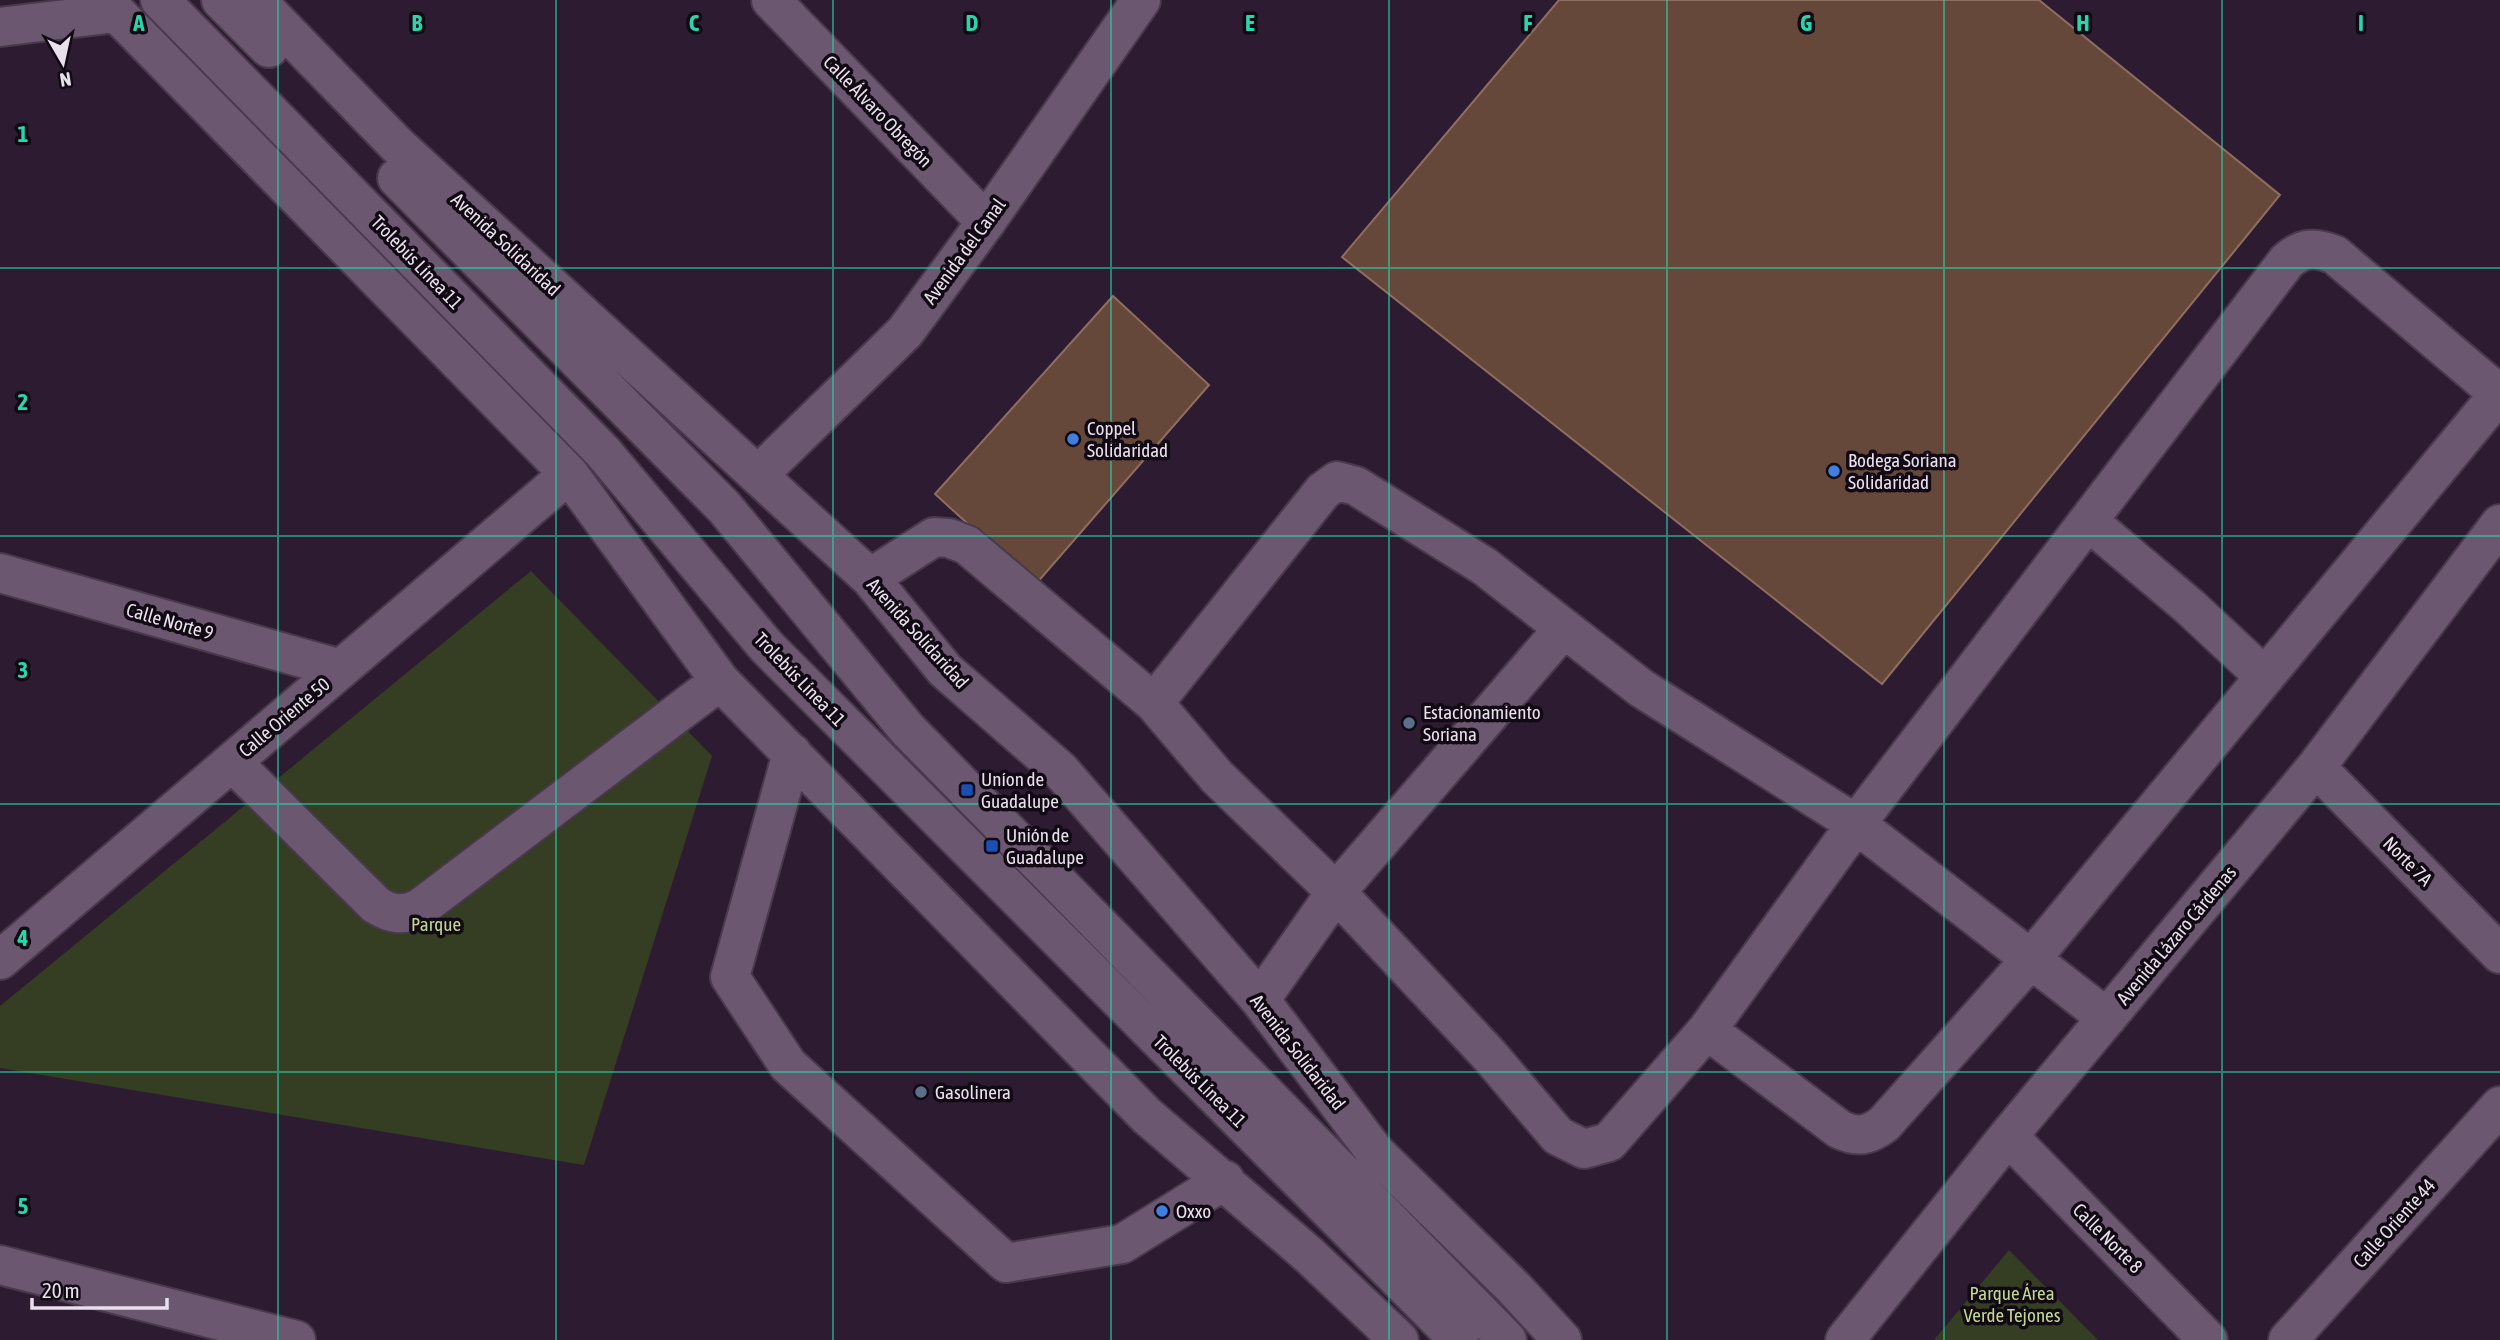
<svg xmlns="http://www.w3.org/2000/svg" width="2500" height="1340" viewBox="0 0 2500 1340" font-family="'Asap Condensed',sans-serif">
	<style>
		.green { fill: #353d22 }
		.building { fill: #66483b; stroke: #8e6e60; stroke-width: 2 }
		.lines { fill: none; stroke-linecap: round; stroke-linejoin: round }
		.minor-casing { stroke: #48394c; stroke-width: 42 }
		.minor { stroke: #6c5770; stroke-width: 38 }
		.grid { fill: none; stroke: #28d5ad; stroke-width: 2; stroke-opacity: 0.55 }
		.shop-dot { fill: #3f7fe0; stroke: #110913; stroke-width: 2.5 }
		.service-dot { fill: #5c6f8a; stroke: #110913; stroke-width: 2.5 }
		.transit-dot { fill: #1a4fb4; stroke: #110913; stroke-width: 2.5 }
		.labels { text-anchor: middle; stroke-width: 7; stroke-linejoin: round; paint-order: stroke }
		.street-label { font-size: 19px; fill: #eadfed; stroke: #110913 }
		.poi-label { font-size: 19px; fill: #eadfed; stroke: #110913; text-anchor: start }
		.park-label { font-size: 19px; fill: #c3d88f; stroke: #110913 }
		.grid-label { font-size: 23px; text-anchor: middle; font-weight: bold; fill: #28d5ad; stroke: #110913; stroke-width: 7; stroke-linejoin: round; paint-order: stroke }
	</style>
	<rect width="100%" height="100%" fill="#2d1c31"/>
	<!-- green -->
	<path class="green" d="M531,571L712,756L584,1165L0,1068V1006Z
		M2009,1250L2098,1340H1934Z"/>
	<!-- building -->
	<path class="building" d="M1559,0H2039L2280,195L1882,684L1342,257Z
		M1113,296L1209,385L1035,585L935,494Z"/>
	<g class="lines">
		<!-- minor casing -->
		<g class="minor-casing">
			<path id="minor" d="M104,0L569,474L720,681L1147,1116L1309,1255L1399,1340
				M160,0L603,452L766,646L1459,1340
				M221,0L269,48
				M256,0L397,145L870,578L945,670L1060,770L1260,1000L1375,1152L1514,1288L1562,1340
				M771,0L986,222
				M0,27L116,13
				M397,178L724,507L908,730L1507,1340
				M758,475L905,332L986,222L1141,0
				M2088,521L2190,607L2265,677
				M0,573L341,669
				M870,578L934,537L949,538L967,545L1154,703L1217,777L1336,892L1490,1056L1558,1136L1584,1149L1609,1142L1707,1030L1856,824L2287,261C2303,247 2315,247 2335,255L2499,394L2032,958L1884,1124C1868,1136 1857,1138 1839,1129L1707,1030
				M1154,703L1323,491L1337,481L1356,486L1484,566L1641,688L1856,824L2107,1018
				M792,753L730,977L788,1065L1006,1263L1122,1244L1225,1180
				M232,762L376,905C392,915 403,916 420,908L720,681
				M2316,767L2500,954
				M0,960L569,474
				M1260,1000L1336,892L1564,628
				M2008,1136L2208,1340
				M0,1265L296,1340
				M1845,1340L2008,1136L2316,767L2500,524
				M2288,1340L2500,1106"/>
		</g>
		<!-- minor -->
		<use href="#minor" class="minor"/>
	</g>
	<!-- grid -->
	<path class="grid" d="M278,0V1340M556,0V1340M833,0V1340M1111,0V1340M1389,0V1340M1667,0V1340M1944,0V1340M2222,0V1340M0,268H2500M0,536H2500M0,804H2500M0,1072H2500"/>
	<!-- markers -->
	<g class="shop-dot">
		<circle cx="1073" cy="439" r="7"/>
		<circle cx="1834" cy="471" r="7"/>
		<circle cx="1162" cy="1211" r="7"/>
	</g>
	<g class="service-dot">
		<circle cx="1409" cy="723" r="7"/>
		<circle cx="921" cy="1092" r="7"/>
	</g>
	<g class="transit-dot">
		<rect x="960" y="783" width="14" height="14" rx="3.5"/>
		<rect x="985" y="839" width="14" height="14" rx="3.5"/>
	</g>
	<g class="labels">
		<!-- street labels -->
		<g class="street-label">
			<text transform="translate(878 111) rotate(46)" y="7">Calle Álvaro Obregón</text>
			<text transform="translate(506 244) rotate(43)" y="7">Avenida Solidaridad</text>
			<text transform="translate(964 251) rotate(-54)" y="7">Avenida del Canal</text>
			<text transform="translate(417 262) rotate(46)" y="7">Trolebús Línea 11</text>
			<text transform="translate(170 621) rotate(16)" y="7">Calle Norte 9</text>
			<text transform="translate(918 633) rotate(48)" y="7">Avenida Solidaridad</text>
			<text transform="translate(800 679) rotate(46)" y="7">Trolebús Línea 11</text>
			<text transform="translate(284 717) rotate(-40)" y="7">Calle Oriente 50</text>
			<text transform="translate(2408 861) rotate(45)" y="7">Norte 7A</text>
			<text transform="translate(2176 935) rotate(-50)" y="7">Avenida Lázaro Cárdenas</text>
			<text transform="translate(1298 1052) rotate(52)" y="7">Avenida Solidaridad</text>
			<text transform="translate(1200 1081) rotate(45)" y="7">Trolebús Línea 11</text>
			<text transform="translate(2394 1223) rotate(-48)" y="7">Calle Oriente 44</text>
			<text transform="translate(2108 1238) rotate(45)" y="7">Calle Norte 8</text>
		</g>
		<!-- poi labels -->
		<g class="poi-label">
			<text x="1087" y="435">Coppel<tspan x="1087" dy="22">Solidaridad</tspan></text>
			<text x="1848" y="467">Bodega Soriana<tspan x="1848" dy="22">Solidaridad</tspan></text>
			<text x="1423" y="719">Estacionamiento<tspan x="1423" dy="22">Soriana</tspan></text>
			<text x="981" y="786">Uníon de<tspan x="981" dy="22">Guadalupe</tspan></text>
			<text x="1006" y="842">Unión de<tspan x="1006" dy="22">Guadalupe</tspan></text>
			<text x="935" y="1099">Gasolinera</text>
			<text x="1176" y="1218">Oxxo</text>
		</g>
		<!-- park labels -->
		<g class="park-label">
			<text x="436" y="931">Parque</text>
			<text x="2012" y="1300">Parque Área<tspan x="2012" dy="22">Verde Tejones</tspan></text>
		</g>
	</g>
	<g class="grid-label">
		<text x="139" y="31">A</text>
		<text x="417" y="31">B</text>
		<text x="694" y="31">C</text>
		<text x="972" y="31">D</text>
		<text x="1250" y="31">E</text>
		<text x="1528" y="31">F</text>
		<text x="1806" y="31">G</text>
		<text x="2083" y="31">H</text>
		<text x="2361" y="31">I</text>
		<text x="23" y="142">1</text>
		<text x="23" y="410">2</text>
		<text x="23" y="678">3</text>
		<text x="23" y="946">4</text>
		<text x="23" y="1214">5</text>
	</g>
	<!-- north arrow -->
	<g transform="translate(63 63) rotate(171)" stroke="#110913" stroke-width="5" paint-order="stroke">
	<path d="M0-5L12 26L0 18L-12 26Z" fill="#eadfed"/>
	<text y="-10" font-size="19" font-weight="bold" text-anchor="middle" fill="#eadfed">N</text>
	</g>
	<!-- scale -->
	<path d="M32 1298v10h135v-10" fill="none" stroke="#eadfed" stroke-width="3.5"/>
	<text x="42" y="1298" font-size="21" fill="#eadfed" stroke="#110913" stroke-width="5" paint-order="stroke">20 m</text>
</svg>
